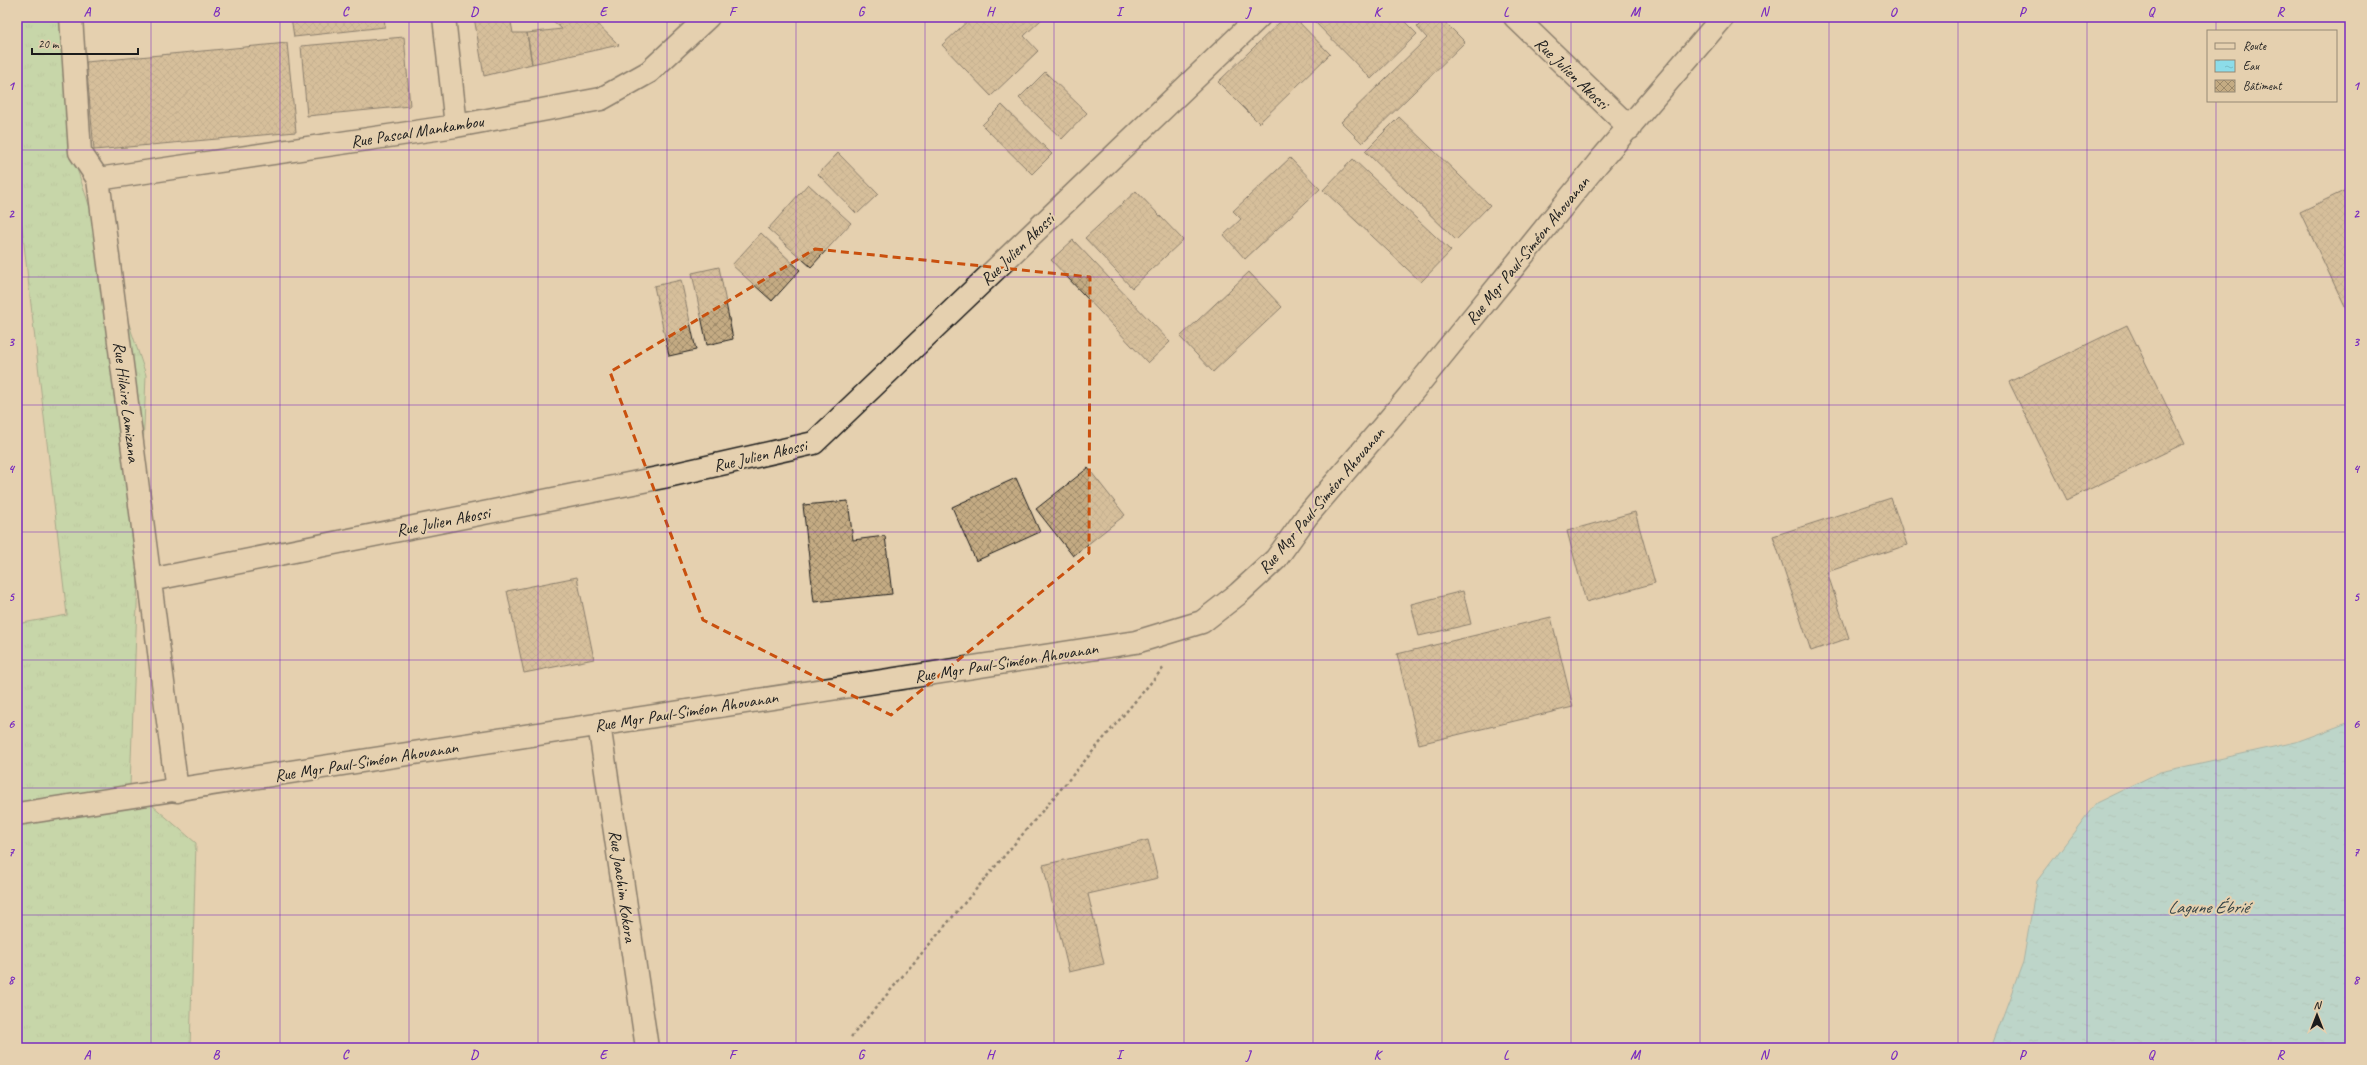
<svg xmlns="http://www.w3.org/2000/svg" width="2367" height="1065" viewBox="0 0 2367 1065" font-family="Caveat,sans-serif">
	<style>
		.grass { fill: url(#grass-tufts); stroke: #5f7c5f }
		.water { fill: url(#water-ripples); stroke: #5f8f97 }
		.building { fill: url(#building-cross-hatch); stroke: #1c1c1c }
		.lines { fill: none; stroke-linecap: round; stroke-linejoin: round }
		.street-casing { stroke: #1c1c1c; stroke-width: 25 }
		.path { stroke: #1c1c1c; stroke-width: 2.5; stroke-dasharray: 3 3; stroke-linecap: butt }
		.street { stroke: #e5d0af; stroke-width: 22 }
		.marked { fill: none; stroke: #c9500e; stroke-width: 3; stroke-dasharray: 8 5; stroke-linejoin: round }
		.grid { fill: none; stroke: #7b2cbf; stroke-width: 1; stroke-opacity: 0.55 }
		.labels { text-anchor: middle; stroke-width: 4; stroke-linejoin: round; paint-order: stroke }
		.street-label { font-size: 17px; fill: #1c1c1c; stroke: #e5d0af }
		.water-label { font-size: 18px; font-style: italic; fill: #324245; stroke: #e5d0af }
		.neatline { fill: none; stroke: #7b2cbf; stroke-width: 1.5 }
		.grid-label { font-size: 13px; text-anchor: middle; font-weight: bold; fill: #7b2cbf }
	</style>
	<defs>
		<pattern id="grass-tufts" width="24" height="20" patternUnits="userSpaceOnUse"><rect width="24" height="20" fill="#a2dda2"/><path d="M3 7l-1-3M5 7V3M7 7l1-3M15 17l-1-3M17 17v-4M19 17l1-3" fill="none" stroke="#8bbd8b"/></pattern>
		<pattern id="water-ripples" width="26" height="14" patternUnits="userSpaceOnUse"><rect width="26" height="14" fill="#8cdce9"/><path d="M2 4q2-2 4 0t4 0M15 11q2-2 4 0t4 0" fill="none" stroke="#78bcc7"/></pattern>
		<pattern id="building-cross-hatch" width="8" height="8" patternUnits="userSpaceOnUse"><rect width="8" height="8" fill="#c4ab83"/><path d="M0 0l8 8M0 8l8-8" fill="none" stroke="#9e8a6a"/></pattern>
	</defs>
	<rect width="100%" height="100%" fill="#e5d0af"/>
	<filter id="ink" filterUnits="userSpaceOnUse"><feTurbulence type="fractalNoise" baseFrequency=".025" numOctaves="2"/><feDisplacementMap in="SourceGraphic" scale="8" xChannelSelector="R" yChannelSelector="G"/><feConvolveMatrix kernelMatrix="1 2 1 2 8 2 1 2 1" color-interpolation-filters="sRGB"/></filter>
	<g filter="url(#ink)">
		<!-- grass -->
		<path class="grass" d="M17,17H61L72,154L146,375L130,786L196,843L190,1048H17V624L67,615L17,184Z"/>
		<!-- water -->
		<path class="water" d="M2350,722V1048H1991L2023,962L2037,881L2096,803L2160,772L2296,742Z"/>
		<!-- building -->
		<path class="building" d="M291,17H384L385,27L294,37Z
			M474,17H510L513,33H527L532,64L484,76Z
			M549,17H590L619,45L532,64L527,33L562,29Z
			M972,17H1044L1024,36L1038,51L991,96L942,45Z
			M1285,17H1294L1330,54L1259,123L1218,82Z
			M1310,17H1400L1417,34L1371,79Z
			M1427,17H1440L1465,42L1362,143L1341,122L1427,38L1417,27Z
			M404,37L410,106L307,116L301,46Z
			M287,43L296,132L94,150L86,62Z
			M1045,72L1087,113L1062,139L1019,98Z
			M1002,105L1052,154L1032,174L982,125Z
			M1399,117L1490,205L1456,240L1365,151Z
			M838,153L878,194L857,214L818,174Z
			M1290,158L1320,189L1245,259L1224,235L1241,219L1233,211Z
			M1353,159L1451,251L1421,282L1323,190Z
			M808,184L851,223L811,267L768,229Z
			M2350,188V305L2345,307L2300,212Z
			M1136,191L1183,240L1132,288L1085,238Z
			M761,233L800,270L772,301L732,265Z
			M1073,240L1170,342L1148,363L1051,260Z
			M719,267L733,339L707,345L692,273Z
			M1249,272L1282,307L1213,372L1180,337Z
			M681,280L696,350L669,356L654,286Z
			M2127,325L2185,443L2067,500L2009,382Z
			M1088,468L1125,515L1073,556L1036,509Z
			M1016,478L1040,532L976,561L952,507Z
			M1891,498L1907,545L1827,572L1849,638L1811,651L1773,536Z
			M848,501L853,540L885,536L892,594L814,602L803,505Z
			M1635,512L1655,583L1586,602L1567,531Z
			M577,577L594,659L524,673L507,591Z
			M1463,591L1471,624L1419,636L1411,604Z
			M1551,617L1573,707L1419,744L1397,654Z
			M1148,840L1158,878L1088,894L1104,964L1069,972L1043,865Z"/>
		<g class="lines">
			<!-- street casing -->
			<g class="street-casing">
				<path id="street" d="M71,17L80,152L98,179L177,791
					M444,17L456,126
					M1515,17L1630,128
					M98,179L456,126L601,99L649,72L708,17
					M150,580L663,477L814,443L1259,17
					M599,724L647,1048
					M17,814L1136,642L1202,622L1238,594L1276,559L1307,516L1409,396L1598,163L1723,17"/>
			</g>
			<!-- path -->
			<path class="path" d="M851,1037L1165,666"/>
			<!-- street -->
			<use href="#street" class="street"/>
		</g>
	</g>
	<!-- marked area -->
	<path d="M0 0H2367V1065H0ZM815,249L1090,277L1089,553L891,715L703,620L610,372Z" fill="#e5d0af" fill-opacity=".55" fill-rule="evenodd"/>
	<path class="marked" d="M815,249L1090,277L1089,553L891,715L703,620L610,372Z"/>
	<!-- grid -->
	<path class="grid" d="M151,17V1048M280,17V1048M409,17V1048M538,17V1048M667,17V1048M796,17V1048M925,17V1048M1054,17V1048M1184,17V1048M1313,17V1048M1442,17V1048M1571,17V1048M1700,17V1048M1829,17V1048M1958,17V1048M2087,17V1048M2216,17V31M2216,101V1048M17,150H2350M17,277H2350M17,405H2350M17,532H2350M17,660H2350M17,788H2350M17,915H2350"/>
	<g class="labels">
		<!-- street labels -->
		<g class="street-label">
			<text transform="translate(1572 73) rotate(44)" y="6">Rue Julien Akossi</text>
			<text transform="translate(417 131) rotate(-9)" y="6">Rue Pascal Mankambou</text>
			<text transform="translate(1017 249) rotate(-44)" y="6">Rue Julien Akossi</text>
			<text transform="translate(1527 250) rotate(-51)" y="6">Rue Mgr Paul-Siméon Ahouanan</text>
			<text transform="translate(127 402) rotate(83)" y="6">Rue Hilaire Lamizana</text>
			<text transform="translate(760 455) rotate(-13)" y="6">Rue Julien Akossi</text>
			<text transform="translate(1321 500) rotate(-50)" y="6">Rue Mgr Paul-Siméon Ahouanan</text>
			<text transform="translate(443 521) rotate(-11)" y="6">Rue Julien Akossi</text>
			<text transform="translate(1006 662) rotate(-9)" y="6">Rue Mgr Paul-Siméon Ahouanan</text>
			<text transform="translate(686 711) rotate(-9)" y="6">Rue Mgr Paul-Siméon Ahouanan</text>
			<text transform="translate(366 761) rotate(-9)" y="6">Rue Mgr Paul-Siméon Ahouanan</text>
			<text transform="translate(623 886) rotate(82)" y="6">Rue Joachim Kokora</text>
		</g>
		<!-- water labels -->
		<g class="water-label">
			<text x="2208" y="913">Lagune Ébrié</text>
		</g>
	</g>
	<!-- margin -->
	<rect width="2367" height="1065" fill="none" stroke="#e5d0af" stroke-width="44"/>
	<!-- legend -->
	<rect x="2207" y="30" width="130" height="72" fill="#e5d0af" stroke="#958874"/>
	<rect x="2215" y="43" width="20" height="6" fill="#e5d0af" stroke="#958874"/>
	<text x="2243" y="50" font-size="12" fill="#1c1c1c">Route</text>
	<rect x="2215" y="60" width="20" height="12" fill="url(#water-ripples)" stroke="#958874"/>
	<text x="2243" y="70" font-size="12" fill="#1c1c1c">Eau</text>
	<rect x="2215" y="80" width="20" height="12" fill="url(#building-cross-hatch)" stroke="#958874"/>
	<text x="2243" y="90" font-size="12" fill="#1c1c1c">Bâtiment</text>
	<!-- north arrow -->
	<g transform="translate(2317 1015)" stroke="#e5d0af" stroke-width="3" paint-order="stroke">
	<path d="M0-3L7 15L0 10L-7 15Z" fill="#1c1c1c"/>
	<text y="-6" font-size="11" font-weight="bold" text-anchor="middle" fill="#1c1c1c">N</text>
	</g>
	<!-- scale -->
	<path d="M32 48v6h106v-6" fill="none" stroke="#1c1c1c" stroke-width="2"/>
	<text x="38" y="48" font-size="12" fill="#1c1c1c" stroke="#e5d0af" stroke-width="3" paint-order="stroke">20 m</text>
	<rect x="22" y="22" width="2323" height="1021" class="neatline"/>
	<g class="grid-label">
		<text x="87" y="16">A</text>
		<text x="216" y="16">B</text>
		<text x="345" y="16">C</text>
		<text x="474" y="16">D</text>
		<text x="603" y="16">E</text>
		<text x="732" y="16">F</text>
		<text x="861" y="16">G</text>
		<text x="990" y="16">H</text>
		<text x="1119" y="16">I</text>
		<text x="1248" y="16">J</text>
		<text x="1377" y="16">K</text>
		<text x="1506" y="16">L</text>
		<text x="1635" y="16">M</text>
		<text x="1764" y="16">N</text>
		<text x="1893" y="16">O</text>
		<text x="2022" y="16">P</text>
		<text x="2151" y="16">Q</text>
		<text x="2280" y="16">R</text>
		<text x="11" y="90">1</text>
		<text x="2356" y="90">1</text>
		<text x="11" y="218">2</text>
		<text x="2356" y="218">2</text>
		<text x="11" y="346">3</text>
		<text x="2356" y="346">3</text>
		<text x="11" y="473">4</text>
		<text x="2356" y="473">4</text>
		<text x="11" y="601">5</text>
		<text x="2356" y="601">5</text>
		<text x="11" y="728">6</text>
		<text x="2356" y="728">6</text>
		<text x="11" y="856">7</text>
		<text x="2356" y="856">7</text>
		<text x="11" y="984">8</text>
		<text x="2356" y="984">8</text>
		<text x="87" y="1059">A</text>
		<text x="216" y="1059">B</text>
		<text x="345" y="1059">C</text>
		<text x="474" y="1059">D</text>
		<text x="603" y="1059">E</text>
		<text x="732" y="1059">F</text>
		<text x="861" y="1059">G</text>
		<text x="990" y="1059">H</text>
		<text x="1119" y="1059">I</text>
		<text x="1248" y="1059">J</text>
		<text x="1377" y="1059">K</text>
		<text x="1506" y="1059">L</text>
		<text x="1635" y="1059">M</text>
		<text x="1764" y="1059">N</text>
		<text x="1893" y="1059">O</text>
		<text x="2022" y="1059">P</text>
		<text x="2151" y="1059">Q</text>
		<text x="2280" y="1059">R</text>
	</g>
</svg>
